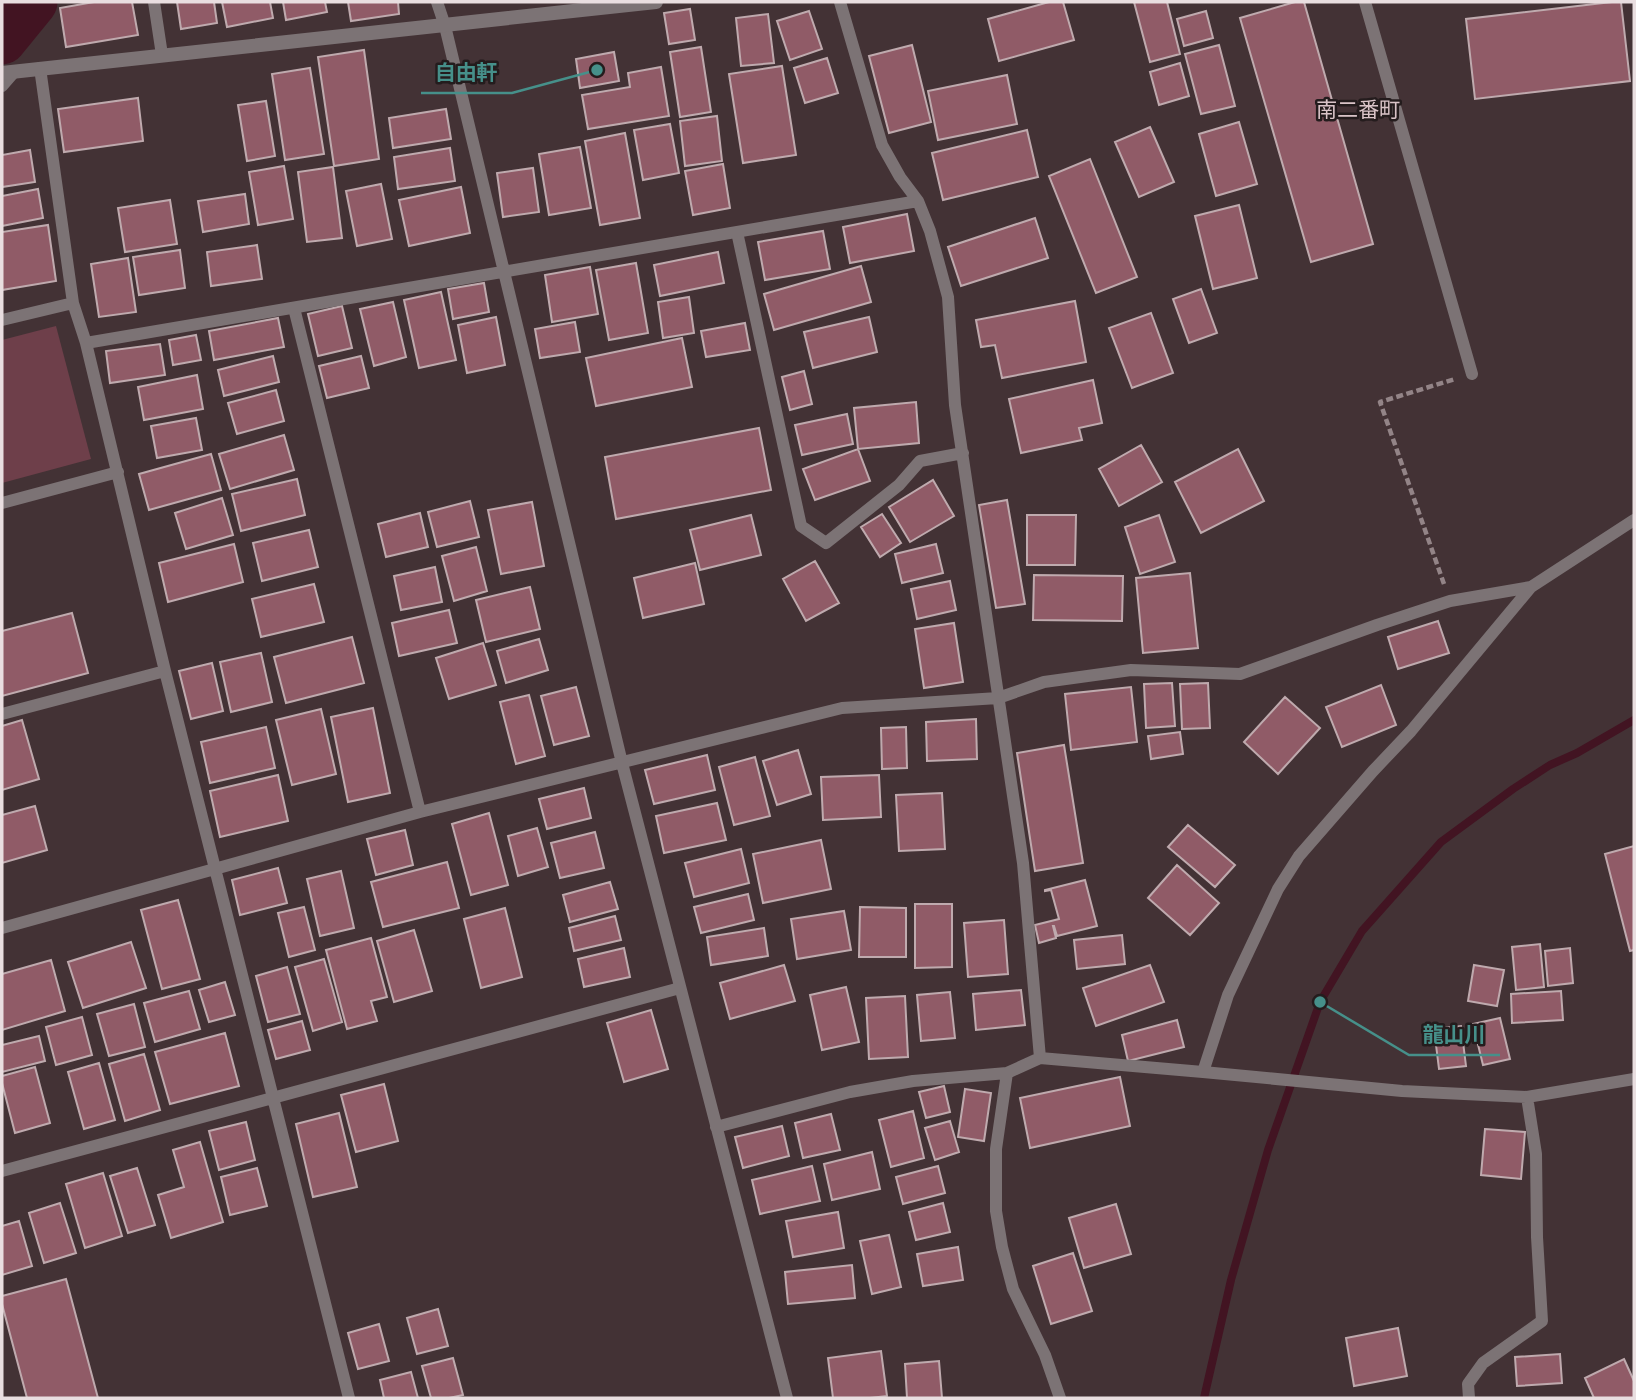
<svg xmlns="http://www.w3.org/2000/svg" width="1636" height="1400" viewBox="0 0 1636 1400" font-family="'Public Sans','Noto Sans JP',sans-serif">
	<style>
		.green { fill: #6e3f4a }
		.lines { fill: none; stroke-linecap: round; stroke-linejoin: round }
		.stream { stroke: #421422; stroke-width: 8 }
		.river { stroke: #421422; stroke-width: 49 }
		.building { fill: #905b67; stroke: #bfaaae; stroke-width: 2 }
		.path { stroke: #938487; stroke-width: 4.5; stroke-dasharray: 7 3.5; stroke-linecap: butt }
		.service { stroke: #7c7375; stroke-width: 12 }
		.tertiary { stroke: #7c7375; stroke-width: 14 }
		.labels { text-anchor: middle; stroke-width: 5; stroke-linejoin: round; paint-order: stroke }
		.neighbourhood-label { font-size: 21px; fill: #d9c3c7; stroke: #241c1d }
		.leader { fill: none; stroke: #46908a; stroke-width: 2.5 }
		.callout-dot { fill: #46908a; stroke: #241c1d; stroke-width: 2.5 }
		.callout-label { font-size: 21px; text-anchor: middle; font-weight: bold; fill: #46908a; stroke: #241c1d; stroke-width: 5; stroke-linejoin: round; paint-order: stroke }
	</style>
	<rect width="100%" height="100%" fill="#433235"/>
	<!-- green -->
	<path class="green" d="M56,326L91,459L2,483V340Z"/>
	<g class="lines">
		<!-- stream -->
		<path class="stream" d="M1204,1398L1231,1280L1268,1150L1320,1002L1362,931L1441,842L1513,789L1550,765L1577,753L1634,720"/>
		<!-- river -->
		<path class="river" d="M2,40L33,2"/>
	</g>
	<!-- building -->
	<path class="building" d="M94,2H132L138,35L66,47L60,8Z
		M177,2H214L217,23L181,29Z
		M222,2H270L273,18L227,27Z
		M283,2H325L327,12L286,20Z
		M348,2H398L399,14L351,21Z
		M1049,2H1063L1074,40L999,61L988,19Z
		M1134,2H1167L1180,54L1150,62Z
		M1295,2H1304L1373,244L1311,262L1240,18Z
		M1612,2H1621L1630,81L1475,99L1466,19Z
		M690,9L695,40L669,44L664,13Z
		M809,11L822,49L790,60L777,21Z
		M1206,11L1213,38L1184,46L1177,19Z
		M768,14L774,63L741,66L736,18Z
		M912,45L931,122L889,133L869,56Z
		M1219,45L1235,106L1201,114L1185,54Z
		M701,47L711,112L680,117L670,52Z
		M364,50L379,159L334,166L318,57Z
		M614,52L619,81L580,88L576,59Z
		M827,58L838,93L805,103L794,68Z
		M1180,63L1189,96L1159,105L1150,72Z
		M782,66L796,155L743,163L729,74Z
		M661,67L669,116L588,129L582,95L630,87L628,73Z
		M310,68L324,154L285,160L272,74Z
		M1007,75L1017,124L938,140L928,91Z
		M138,98L143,141L64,152L58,109Z
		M266,101L275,156L247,161L238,105Z
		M446,109L451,139L393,148L389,118Z
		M717,116L722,161L685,166L680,121Z
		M1239,122L1257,184L1216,196L1199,134Z
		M670,124L679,173L643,180L634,130Z
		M1150,127L1174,182L1139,197L1115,142Z
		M1027,130L1038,177L943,200L932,153Z
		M625,133L640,218L600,225L585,141Z
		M580,147L591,208L549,215L539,154Z
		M450,148L455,181L398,189L394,157Z
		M30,150L35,182L2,187V155Z
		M1090,159L1137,277L1096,293L1049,176Z
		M723,164L730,208L693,215L685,171Z
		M284,166L293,219L258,225L249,172Z
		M333,167L342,238L307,242L298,172Z
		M533,168L539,212L503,217L497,173Z
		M381,184L392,239L357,246L346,191Z
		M461,187L470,233L409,246L399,200Z
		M38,189L43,218L2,226V196Z
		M245,194L249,224L203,232L198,201Z
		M170,200L177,244L125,252L118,208Z
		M1239,205L1257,278L1213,289L1195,216Z
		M907,214L914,251L850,263L843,227Z
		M1035,218L1048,258L961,286L948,247Z
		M48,225L56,281L2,290V232Z
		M823,231L830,269L765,280L758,242Z
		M257,245L262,279L211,286L207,252Z
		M180,250L185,288L139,295L133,257Z
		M718,252L724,283L660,296L654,265Z
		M128,258L136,312L99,317L91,264Z
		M636,263L648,333L609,340L596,270Z
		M861,266L871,302L774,330L764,294Z
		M590,267L598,314L552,322L545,275Z
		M484,283L489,312L453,319L448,289Z
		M1201,289L1217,333L1189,343L1173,299Z
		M441,292L456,360L419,368L404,300Z
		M689,297L694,333L663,338L658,302Z
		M1075,301L1086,362L1002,378L995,345L981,347L976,320Z
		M393,302L406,357L374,366L360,309Z
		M342,306L352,348L318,356L308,314Z
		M1151,313L1173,373L1132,388L1109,328Z
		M496,317L505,365L467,373L458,325Z
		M869,317L877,352L813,368L804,332Z
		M278,318L284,347L214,360L209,331Z
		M575,322L580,352L540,358L535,329Z
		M745,323L750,350L706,357L701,331Z
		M196,335L201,360L173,365L169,340Z
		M682,338L692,387L596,406L586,358Z
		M160,344L165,375L110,383L106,351Z
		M273,356L279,382L224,396L218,370Z
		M361,356L369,388L327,398L319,366Z
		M804,371L812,404L790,410L782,377Z
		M197,375L203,409L144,420L138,387Z
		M1093,380L1102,423L1079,428L1082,440L1021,453L1009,399Z
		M276,390L284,421L237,434L228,403Z
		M916,402L919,443L858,449L854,408Z
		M847,414L853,444L802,455L795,425Z
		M196,418L202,450L157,458L151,426Z
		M759,428L771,490L616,519L605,457Z
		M284,435L294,470L230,489L219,454Z
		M1141,445L1162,482L1119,506L1099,469Z
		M858,449L870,481L815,500L803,469Z
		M1238,449L1264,501L1201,533L1175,482Z
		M211,454L221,490L149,510L139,474Z
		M297,479L305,515L241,531L232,494Z
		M933,480L954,516L910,542L889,507Z
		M222,498L233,535L186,549L175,513Z
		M1007,500L1025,604L996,608L979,505Z
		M470,501L479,537L437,547L428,512Z
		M532,502L544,566L501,574L488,510Z
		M420,513L428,547L386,557L378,524Z
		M882,514L901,543L880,557L861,527Z
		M751,515L761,555L700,570L690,530Z
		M1027,515H1076L1075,565H1027Z
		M1159,515L1175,562L1140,574L1125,527Z
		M309,530L318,567L262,581L253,543Z
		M234,544L243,582L168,602L159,563Z
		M936,544L943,573L902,583L895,554Z
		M476,547L487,591L454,601L442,556Z
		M815,561L839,603L806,621L783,579Z
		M695,563L704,604L643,618L634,578Z
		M435,567L442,602L401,610L394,576Z
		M1190,573L1198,648L1143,653L1136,578Z
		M1034,575L1123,576L1122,621L1033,620Z
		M950,581L956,610L917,619L911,589Z
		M314,584L324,622L261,637L252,599Z
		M530,587L540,629L486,642L476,600Z
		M449,610L457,643L399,656L392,623Z
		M72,613L88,673L2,696V631Z
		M1438,621L1449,653L1398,669L1388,637Z
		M954,623L963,682L924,688L915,629Z
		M352,637L364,683L286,703L274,657Z
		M539,639L548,670L506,683L497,651Z
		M483,643L496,685L449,699L436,658Z
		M261,653L272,702L231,712L220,662Z
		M212,663L223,711L191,719L179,671Z
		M1172,683L1175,726L1146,728L1144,684Z
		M1208,683L1210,728L1182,729L1180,684Z
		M1381,685L1396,725L1342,747L1326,707Z
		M576,687L589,736L554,745L541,696Z
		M1131,687L1137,742L1071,750L1065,694Z
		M529,695L545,756L516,764L500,702Z
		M1285,697L1320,728L1278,774L1244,742Z
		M373,708L390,793L348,802L331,717Z
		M321,709L336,774L292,785L276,720Z
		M976,719L977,759L927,761L926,722Z
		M22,720L39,779L2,790V726Z
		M266,727L275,768L210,783L201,742Z
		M906,727L907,768L882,769L881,728Z
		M1180,732L1183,754L1151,759L1148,736Z
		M1064,745L1083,863L1035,871L1017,753Z
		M798,750L811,794L777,805L763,761Z
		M707,755L715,790L654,804L645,770Z
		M755,757L770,816L734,825L719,767Z
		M278,775L288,821L220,837L210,791Z
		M879,775L881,817L823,820L821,777Z
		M584,788L591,818L547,829L539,799Z
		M942,793L945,849L899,851L896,795Z
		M717,803L726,840L664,853L656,816Z
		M35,806L47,850L2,863V815Z
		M489,813L508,885L471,895L452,824Z
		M1188,825L1235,865L1215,887L1168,847Z
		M537,828L548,867L518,876L508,836Z
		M405,830L413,865L376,875L367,839Z
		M595,832L604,868L560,878L551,843Z
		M821,840L831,889L763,903L753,854Z
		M1634,846V950L1630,951L1605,854Z
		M741,849L749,883L694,897L685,863Z
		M447,862L459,908L383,927L371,882Z
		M1177,865L1219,903L1190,935L1148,898Z
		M278,868L287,903L240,915L232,880Z
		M341,871L354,928L320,936L307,879Z
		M1085,880L1097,926L1057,936L1054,926H1053L1056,938L1039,943L1035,925L1059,919L1051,890L1045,891V890Z
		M610,882L618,909L570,922L563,895Z
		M748,894L754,920L701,933L694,907Z
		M178,900L200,979L162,989L141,910Z
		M915,904H952V967L915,968Z
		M304,907L315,950L289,957L278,913Z
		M860,907L906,908V957H859Z
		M505,908L522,977L481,988L464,919Z
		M844,911L851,950L797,959L791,919Z
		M615,916L621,940L574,951L569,928Z
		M1004,920L1008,974L968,977L964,923Z
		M764,928L768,956L711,965L707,937Z
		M414,930L432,991L394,1002L377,941Z
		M1122,935L1125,964L1077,969L1074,940Z
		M371,938L387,997L371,1001L377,1021L347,1029L326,950Z
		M131,942L146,988L83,1008L68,962Z
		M1540,944L1544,987L1516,990L1512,947Z
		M624,948L630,977L584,987L578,959Z
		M1570,948L1573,983L1548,986L1545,951Z
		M324,959L342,1022L313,1031L295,967Z
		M51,960L65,1011L2,1030V974Z
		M784,965L795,1001L730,1019L720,983Z
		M1150,965L1164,1002L1096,1026L1083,988Z
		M1474,965L1504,970L1497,1006L1468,1001Z
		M287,967L300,1014L268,1022L256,976Z
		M225,982L235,1015L209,1022L199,990Z
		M846,987L859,1042L822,1050L810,995Z
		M1021,990L1025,1025L976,1030L973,994Z
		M189,991L200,1029L155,1042L144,1003Z
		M1561,991L1563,1020L1512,1023L1511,994Z
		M950,992L955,1038L921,1041L917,995Z
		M905,996L908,1057L869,1059L866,998Z
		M134,1004L145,1047L109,1056L97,1014Z
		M651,1010L668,1069L624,1082L607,1023Z
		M82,1017L92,1055L56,1065L46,1027Z
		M1500,1018L1510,1059L1483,1065L1473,1024Z
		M1177,1020L1184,1047L1128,1061L1122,1035Z
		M302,1021L310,1050L276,1059L268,1030Z
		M1461,1026L1466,1066L1439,1069L1434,1029Z
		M225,1033L239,1086L170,1104L155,1052Z
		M39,1036L45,1061L2,1072V1045Z
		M144,1054L160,1110L125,1121L109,1064Z
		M99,1063L115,1120L84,1129L68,1072Z
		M35,1067L50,1123L15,1133L2,1083V1076Z
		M1120,1077L1130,1126L1030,1148L1020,1098Z
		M384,1084L398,1141L356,1152L341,1095Z
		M944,1086L950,1112L926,1118L919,1092Z
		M965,1089L991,1093L984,1141L958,1137Z
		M913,1111L924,1158L891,1167L879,1120Z
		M339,1113L357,1187L313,1197L296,1124Z
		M831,1114L840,1150L803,1158L795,1123Z
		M950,1121L959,1152L935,1160L925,1128Z
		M246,1122L255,1160L219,1170L209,1131Z
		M782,1126L789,1156L743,1168L735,1137Z
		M1485,1129L1525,1132L1521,1179L1481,1175Z
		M200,1142L223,1222L171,1238L158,1195L184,1187L173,1150Z
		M872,1152L880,1189L832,1200L824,1164Z
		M812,1166L820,1201L760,1214L752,1180Z
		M938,1166L945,1193L903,1204L896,1177Z
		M137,1168L155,1225L128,1233L110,1176Z
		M257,1168L267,1206L230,1215L221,1177Z
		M103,1173L122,1236L85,1248L66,1184Z
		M60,1203L76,1253L44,1263L29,1213Z
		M943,1203L950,1232L916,1240L909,1212Z
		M1116,1204L1131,1254L1084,1268L1069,1218Z
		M838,1212L844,1248L793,1257L786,1221Z
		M19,1221L32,1266L2,1275V1226Z
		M889,1235L901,1287L872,1294L860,1241Z
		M958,1247L963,1280L923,1286L917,1254Z
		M1073,1253L1092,1311L1051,1324L1033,1266Z
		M852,1265L855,1298L788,1304L785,1272Z
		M66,1279L98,1398H27L2,1304V1296Z
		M438,1309L448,1346L417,1354L407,1318Z
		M379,1324L389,1361L358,1369L348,1333Z
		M1398,1328L1407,1376L1354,1386L1346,1338Z
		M881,1351L887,1396L870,1398H833L828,1358Z
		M1560,1354L1562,1383L1517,1386L1515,1357Z
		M453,1358L463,1395L449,1398H431L422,1366Z
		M1624,1359L1634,1381V1398H1594L1585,1378Z
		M939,1361L942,1398H907L905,1364Z
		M411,1372L418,1398H384L380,1380Z"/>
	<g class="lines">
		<!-- path -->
		<path class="path" d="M1444,584L1380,402L1455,379"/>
		<!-- service -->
		<path class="service" d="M154,2L162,55
			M437,2L445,26L622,763L787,1398
			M840,2L882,145L900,177L918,201L930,231L948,297L955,405L1023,863L1040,1058L1007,1073L996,1149V1211L1002,1247L1013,1289L1045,1355L1060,1398
			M1365,2L1472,374
			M40,68L73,303L86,343L165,671L349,1398
			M2,86L15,71
			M737,232L801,526L826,543L899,485L920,461L963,453
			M294,308L420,812
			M2,320L73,303
			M86,343L918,201
			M2,503L118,472
			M2,714L165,671
			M2,928L420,812L842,708L998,698L1044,682L1131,670L1240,674L1377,625L1450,601L1531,587
			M1040,1058L1203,1072L1228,995L1278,889L1299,856L1373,771L1411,731L1531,587L1634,520
			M1203,1072L1402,1091L1527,1097L1634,1079
			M716,1127L850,1092L913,1081L1007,1073
			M2,1171L680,988
			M1469,1398L1468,1384L1483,1363L1542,1321L1537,1237L1536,1154L1527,1097"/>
		<!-- tertiary -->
		<path class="tertiary" d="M2,73L656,2"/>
	</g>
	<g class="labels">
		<!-- neighbourhood labels -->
		<g class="neighbourhood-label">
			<text x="1358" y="117">南二番町</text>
		</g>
	</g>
	<!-- callouts -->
	<path class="leader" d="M597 70L512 93H421M1320 1002L1409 1055H1500"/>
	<g class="callout-dot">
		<circle cx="597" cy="70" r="7"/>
		<circle cx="1320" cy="1002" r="7"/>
	</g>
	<g class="callout-label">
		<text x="466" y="80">自由軒</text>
		<text x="1454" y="1042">龍山川</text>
	</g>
	<!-- border -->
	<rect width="1636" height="1400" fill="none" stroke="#e9dee0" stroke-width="7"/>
</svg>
